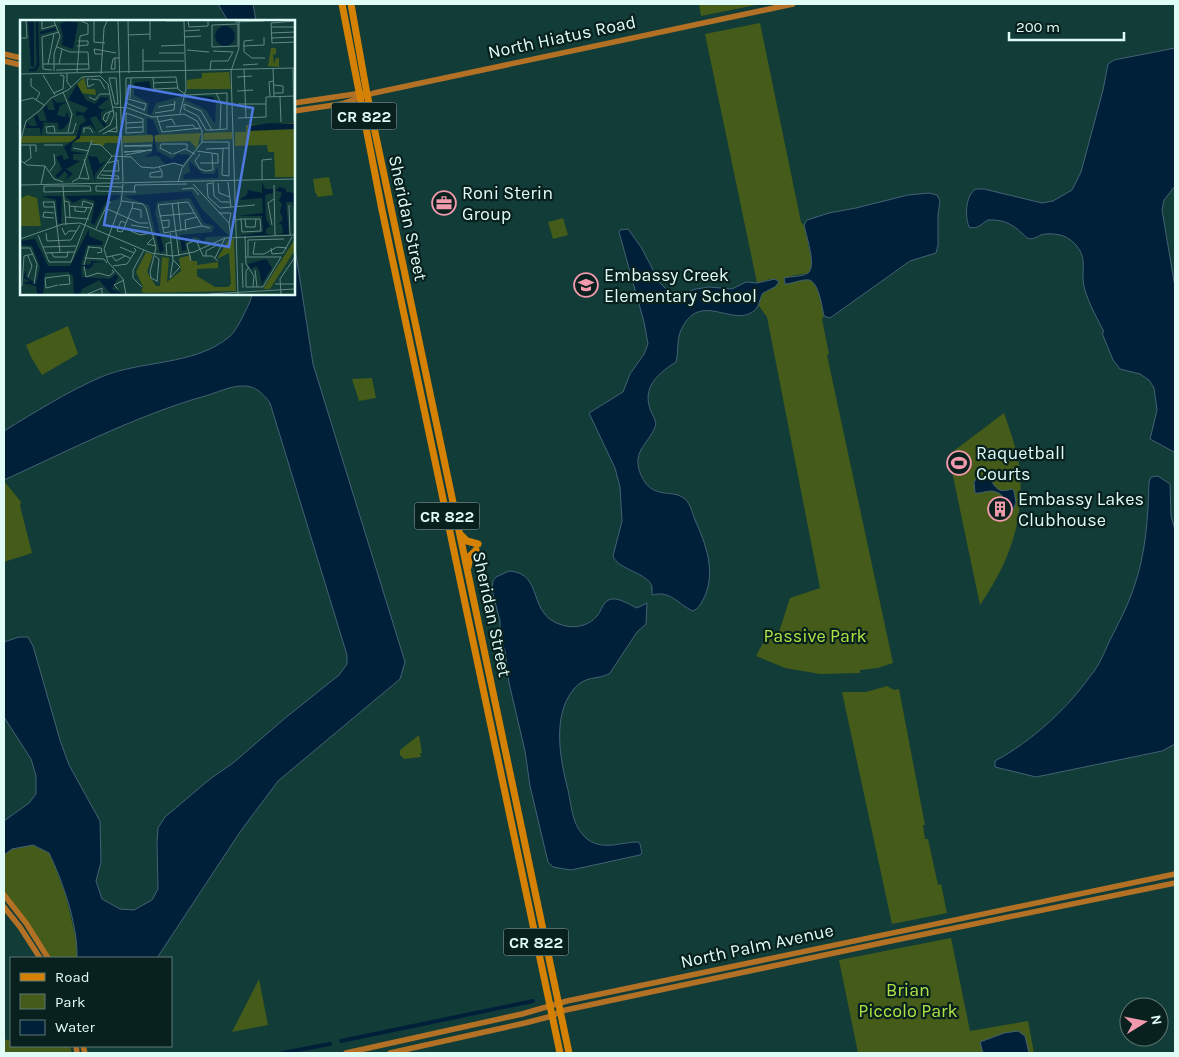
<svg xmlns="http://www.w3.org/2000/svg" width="1179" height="1057" viewBox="0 0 1179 1057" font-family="Karla,sans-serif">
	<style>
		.green { fill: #455b19 }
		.water { fill: #00203a; stroke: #436273 }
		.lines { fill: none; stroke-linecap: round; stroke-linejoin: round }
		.canal { stroke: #00203a; stroke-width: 4 }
		.secondary { stroke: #b27125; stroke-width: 5.5 }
		.primary { stroke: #d48104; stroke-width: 7 }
		.labels { text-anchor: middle; stroke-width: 4.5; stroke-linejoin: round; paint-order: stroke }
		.shield { fill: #09211e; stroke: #a0bab6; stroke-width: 1 }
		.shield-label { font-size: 16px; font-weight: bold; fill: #e0fcf7 }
		.street-label { font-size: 18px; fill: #e0fcf7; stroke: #09211e }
		.poi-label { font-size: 18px; fill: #e0fcf7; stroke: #09211e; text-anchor: start }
		.park-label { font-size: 18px; fill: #afe343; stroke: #09211e }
		.inset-river { fill: none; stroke: #00203a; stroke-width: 2.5 }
		.inset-road { fill: none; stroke: #648984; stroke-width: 1 }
		.view { fill: #4e7ae0; fill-opacity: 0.15; stroke: #4e7ae0; stroke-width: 2.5 }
		.inset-edge { fill: none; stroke: #e0fcf7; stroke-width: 2.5 }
	</style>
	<rect width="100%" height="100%" fill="#113c38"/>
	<!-- green -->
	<path class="green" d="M699,4H755L756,5L701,16Z
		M760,23L801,222L804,225L812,262L809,273L791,276L786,284C793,283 801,280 807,280C819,280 822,307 824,316L822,319L829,354L827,355L893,663L878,668L860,670V673L820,674L785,668L756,656L767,635H773L779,632L790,598L820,588L767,317L759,306L761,295L778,284V280L770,279L757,283L705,34Z
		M329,177L333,195L318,197L315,192L313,179Z
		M563,218L568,235L553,239L548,222Z
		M68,326L78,354L42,375L31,357L26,345Z
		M372,378L376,398L359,401L352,379Z
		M1004,413C1010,430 1016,447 1019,464C1026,517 1010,562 980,605L950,462L951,453Z
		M4,481L21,502L20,506L32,553L4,562Z
		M887,686L894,690L899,689L925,825H923L925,839H928L938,885L941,884L947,913L892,924L842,692H866Z
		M419,735L422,753H420L421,757L404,759L400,755V750Z
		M33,845L49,852L53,861L66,897L77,943V958H51L4,894V855L12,849Z
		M951,938L970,1031L1028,1021L1034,1053H858L839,960Z
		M259,979L268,1025L232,1032Z
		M4,1039L11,1041V1046H70L72,1053H4Z"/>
	<!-- water -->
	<path class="water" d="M218,4H253L256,21H228Z
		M1175,48V186L1164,200L1162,210L1175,287V452H1174L1150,439L1157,410L1154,388L1149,380L1140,374L1120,369L1113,360L1102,333L1104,332C1097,318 1089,304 1085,290C1079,271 1090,259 1074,243C1070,239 1065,236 1060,235C1055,234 1047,233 1041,235C1036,237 1034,240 1027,238C1015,226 1006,219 988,220C982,223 978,230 969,227C965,217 965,195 976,189H984L1042,203L1053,201L1072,190L1081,172L1103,90L1108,64L1114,60Z
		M929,193L937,195L940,201L938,215V245L936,253L910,261L830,318L824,316C822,308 819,282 809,280C801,279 792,284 785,284L784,278C791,276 802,277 808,273C817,267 806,235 804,225L807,220L829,213L856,208L908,195Z
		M628,229L641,247L660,283L666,289L673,293H684L696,289L709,287L732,289L746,282L757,283L775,279L779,282L775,287L763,293C759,299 760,305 755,310C734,329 701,290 682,328C676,339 679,351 676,362C660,372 644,385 649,405C650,412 655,417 656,424C651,443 630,450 641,475C652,501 673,488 685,499C691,505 692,512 695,520C706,544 717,574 703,600C700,605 698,609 693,611C677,604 671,590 652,595C652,592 652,590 652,587C649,573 618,570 613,556L622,521L620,487L615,468L589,413L623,392L630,374L644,354L648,344L644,322L619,232L620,230Z
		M294,241L313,364L405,662L400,679L278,781L240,832L157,958H77C78,925 63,882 49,853L33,845L12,849L4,855V821L29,803L36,794V776L31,759L4,717V642L19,637H28L33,646L60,740L69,765L100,821L101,862L96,881L102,899L120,909L134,910L152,900L158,889L157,843L158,828L165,817L210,779L233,763L284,719L339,675L347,664V655L270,403C263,393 254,385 242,386C230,386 216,393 205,396C135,416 70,450 4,480V431C35,412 67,392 101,377C141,360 194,366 229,337C236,331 241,320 245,312C248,306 251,300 252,294H294Z
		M1158,476L1170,484L1171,516L1175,530V744L1162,751L1036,777L995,767V761C1032,741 1067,709 1091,675C1099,666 1104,653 1109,642C1118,624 1128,606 1134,587C1146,553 1148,517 1149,482L1151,477Z
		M987,477C997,486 995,494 1012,489L1014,491L1016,503L1013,510C1005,506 1005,494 996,492C989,489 982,494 975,493L974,482L976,479Z
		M509,571C545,573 526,615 562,625C574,629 589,626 597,616C602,610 603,600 612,599C620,598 630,605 637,608L647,603L646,624L637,632L610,673C597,681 586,674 573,690C552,717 560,759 568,790C572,808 572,829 590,841C606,850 621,842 638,842L640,844L642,853L640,855L571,870L553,867L548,862L530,786L525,751L509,683L505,651L500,639V621L492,590L493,581L496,577Z
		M1018,1031L1025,1036L1029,1053H983L980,1042L1004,1033Z"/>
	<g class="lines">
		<!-- canal -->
		<path class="canal" d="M341,1041L533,1001
			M282,1053L330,1044"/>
		<!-- secondary -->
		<path class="secondary" d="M4,54L21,58
			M4,61L21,65
			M294,103L362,93
			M294,111L341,104L374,93L793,4
			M4,895L26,923L48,958
			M4,907L20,927L40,958
			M76,1046L77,1053
			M83,1046L85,1053
			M346,1053L522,1014L567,1001L1175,874
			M390,1053L525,1023L552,1016L561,1011L886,942L1175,883"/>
		<!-- primary -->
		<path class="primary" d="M342,4L382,210L560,1053
			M351,4L367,94L569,1053
			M460,534L467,541L478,544
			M468,567L470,556L476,550"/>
	</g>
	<!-- icons -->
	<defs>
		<g id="office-ring" transform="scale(1.25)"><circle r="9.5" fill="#09211e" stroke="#f29aad" stroke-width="1.5"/><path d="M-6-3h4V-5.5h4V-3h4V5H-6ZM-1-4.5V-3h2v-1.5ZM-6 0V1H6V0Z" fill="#f29aad"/></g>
		<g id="school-ring" transform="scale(1.25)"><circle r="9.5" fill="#09211e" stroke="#f29aad" stroke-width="1.5"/><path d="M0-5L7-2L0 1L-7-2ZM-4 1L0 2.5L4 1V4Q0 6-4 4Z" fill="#f29aad"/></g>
		<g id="stadium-ring" transform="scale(1.25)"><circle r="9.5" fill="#09211e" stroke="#f29aad" stroke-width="1.5"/><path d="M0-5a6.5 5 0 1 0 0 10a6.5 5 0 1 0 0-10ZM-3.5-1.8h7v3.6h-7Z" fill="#f29aad"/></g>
		<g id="building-ring" transform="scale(1.25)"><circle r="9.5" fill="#09211e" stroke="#f29aad" stroke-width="1.5"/><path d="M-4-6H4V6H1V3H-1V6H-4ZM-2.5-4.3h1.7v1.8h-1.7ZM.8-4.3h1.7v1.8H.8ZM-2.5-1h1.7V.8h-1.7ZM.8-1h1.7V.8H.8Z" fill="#f29aad"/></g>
	</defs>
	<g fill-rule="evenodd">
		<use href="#office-ring" x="444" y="203"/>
		<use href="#school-ring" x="586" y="285"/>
		<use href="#stadium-ring" x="959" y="463"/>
		<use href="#building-ring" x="1000" y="509"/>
	</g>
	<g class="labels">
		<!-- shield labels -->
		<g class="shield">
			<rect x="331.5" y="102.5" width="65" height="27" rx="4"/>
			<rect x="414.5" y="502.5" width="65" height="27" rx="4"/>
			<rect x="503.5" y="928.5" width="65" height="27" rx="4"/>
		</g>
		<g class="shield-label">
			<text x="364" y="122">CR 822</text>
			<text x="447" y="522">CR 822</text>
			<text x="536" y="948">CR 822</text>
		</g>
		<!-- street labels -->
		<g class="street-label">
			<text transform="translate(562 37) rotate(-12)" y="6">North Hiatus Road</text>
			<text transform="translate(408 218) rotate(78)" y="6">Sheridan Street</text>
			<text transform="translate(492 614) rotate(78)" y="6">Sheridan Street</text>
			<text transform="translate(757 946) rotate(-12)" y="6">North Palm Avenue</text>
		</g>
		<!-- poi labels -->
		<g class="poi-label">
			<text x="462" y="199">Roni Sterin<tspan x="462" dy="21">Group</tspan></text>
			<text x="604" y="281">Embassy Creek<tspan x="604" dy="21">Elementary School</tspan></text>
			<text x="976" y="459">Raquetball<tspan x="976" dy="21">Courts</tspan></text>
			<text x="1018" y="505">Embassy Lakes<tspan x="1018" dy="21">Clubhouse</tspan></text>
		</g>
		<!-- park labels -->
		<g class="park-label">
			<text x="815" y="642">Passive Park</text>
			<text x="908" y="996">Brian<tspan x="908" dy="21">Piccolo Park</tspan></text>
		</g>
	</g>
	<!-- overview -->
	<g transform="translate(20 20)">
		<rect width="275" height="275" fill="#113c38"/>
		<path d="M251,28H256V34L253,35L254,44L256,38H259V47L248,46ZM209,52L211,69H167V60L182,58V53ZM64,57L67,69H75L76,75L60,73L57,64ZM275,103V157H255L254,132H248L247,125L215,126V112H226V105ZM212,112V119L183,120L184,113ZM181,113L177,129L170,121L136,122L134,119L133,122L103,123V116L132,115L134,118L135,115ZM3,116H100V123H85L84,126L69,122L0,123ZM7,175L17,178L21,206H0V179ZM209,219H214L216,271L124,273L121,271L123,267L116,252L126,232L133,235L127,252L136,266H140L142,237L149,238L147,262L161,251L159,238L171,235V241H177V245L198,242V248L177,249V256L195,267H208L211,264L209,233L197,239ZM275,219V230L250,269H243Z" fill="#455b19"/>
		<path d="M8,1H14V47L11,46ZM47,1L58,3L53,29L42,25L43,16L40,4ZM195 16a10 10 0 1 1 20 0a10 10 0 1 1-20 0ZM129,61L132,72H158L162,76L136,83L131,95L127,93L129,83L114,75V63ZM57,64L66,80L75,84L81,77L89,78L78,87L82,90L91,87L81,92V100L87,105L84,107L76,96L70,98L77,112L71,105L62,107L60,118L52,123L51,131L67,134H53V140L60,141L46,149L53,154L45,160L48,155L45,151L38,158L35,156L42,149L36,137L42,135L44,140L49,138L44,127L56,118L60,105L66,101L63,95L56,96V91L64,93L68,88L48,80ZM176,76L193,77L196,82L195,104L186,90L164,79ZM32,78L37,83L47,82L40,86L37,95L45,97L47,92L50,100L44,108L39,110L38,103L24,102L21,116L20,108H6L7,102L10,106H17L14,97L17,94L20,101H27L23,89L27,85L28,90H35ZM127,98L133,100L139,114L134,116L137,131L152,139L158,134L170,135L163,144H145L138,136L124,137L132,132L133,125V115L127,114ZM251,103L275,104V109L228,111V106ZM68,136L77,137L80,144L86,141L75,154V161ZM169,141L183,154H194L198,147V158L164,159L163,155L170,152ZM242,162L245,169H253V173L245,175L246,199L250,206L246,209V214L255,215L219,216L243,212L242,196H218L243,193L242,178L219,180L227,175L228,170L242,173ZM260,167L266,169V172L275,173V191L272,182H266L269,214H256L263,213L262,205L259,204L263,199L260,192L262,184L259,181L262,173L255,170ZM171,171L182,189L209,216L186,217L183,225L179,218L174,217L165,222L166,230L162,231L160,215L192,212L194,206L184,203L170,178L137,182L135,193L144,230L140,233L129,185L104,176ZM101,175L99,179L86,182L74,205L71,203L75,181L63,178L53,183L45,176ZM21,176H42L41,204L38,203L36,180ZM69,209V216L83,222L82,225H67L61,245H66V241L67,245L71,244V241L85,242L73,243V246L68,249L61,246L62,257L90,259L96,254L98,257L92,269L104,274H91L79,260L62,269L60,274H54L53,256L48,252L25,253L23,274H17L16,266L3,263L10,261L3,258L6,250V257L16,264L20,247L12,226L2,225L0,221L15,219L28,246H50ZM246,239L252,248L242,264L239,250L236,246L231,249L228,244Z" fill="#00203a"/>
		<path class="inset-river" d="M20,13L36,9M9,50H15L18,45L17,1"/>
		<path class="inset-road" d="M22,1V9L36,5M74,1V22L85,23M98,1L103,162M108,1L109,53M130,1V20M146,1H164M168,1L169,7L188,6V1M275,1L251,3L252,23L275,22M215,2L244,1M218,4V26L192,27V5ZM251,7H275M164,11L180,10M251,13L275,12M108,15L130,14M164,17L181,16M0,18H7L6,1M251,18L275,17M233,20L224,21V32L232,38H245M57,26L68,25V21H58M141,26L164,25M223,26L244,25V17M123,29V51M167,30L189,32M139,33H164M82,34H75L74,29L96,33M95,38V49H91L93,39L94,38H99M123,41H164M23,44H69M28,44L34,14M39,44L42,29M223,45L238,44M224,49L226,98M253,49L254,76M273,49L274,102M32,50L23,49L22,17L39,12M36,50L69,49L68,32H50L37,27M190,50L191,41H208L213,32L193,31M34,51V34L40,16L34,1M57,52L60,16L68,14V4L61,1M47,53V62L51,67M0,54L275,48M81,54L84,8L87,1M23,55L35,75M133,57L134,69L158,68M217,57L232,56M11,58V66L20,73L16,80M89,58H96L98,84H95ZM70,59H67L68,67L74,64M71,59L80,60L85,69M133,63L157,62M254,65L263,66V73H254M217,71L233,70M43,72L52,94L48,112M34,73L43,69L44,56L40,55M196,73L201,83L200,109M250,76L249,62L253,61M69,77L75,80L80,74H90M260,77L261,102M105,78L126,84L124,91M110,78L111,58M0,81L13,78L24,85M218,84H246M93,87L108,88L132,97L164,94L177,101L182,111V122L162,148L158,162M138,87L155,84M124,90L106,83V58L156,57L158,69L166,75L207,73V109L192,110H186L178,96L164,89V84L181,91L192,110M19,91L31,78L48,70L62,57L80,56L88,64L94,95L90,105L79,112M90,92L86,102L83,99L85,94L89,92L92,91H94M106,93L123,99V112L106,113ZM135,93L154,90L155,81M160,93L166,69L164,1M137,97L142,112L181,108M218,98L246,97V77L275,76M138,102L152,99L155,105M106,103L123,102M146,107L173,105L177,110M106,108L123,107M88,111L97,112L96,92M35,112L34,106L26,107L27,113H53L56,103M64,113V108H70L73,113M83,114L97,107M181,122H209V156L202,155L203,128M0,123L6,101L19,91M70,124L81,125L92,136L111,137L121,147L134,148L154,143L163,146M0,125H16V132M24,125H43M104,126L132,125M104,126H132M53,128L69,131M186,129L209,128M177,131L198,134V143H180M104,132L132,130M104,132L132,130M152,134L140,128L141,124H167V129M153,134L165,129L175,134M180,134L175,141L180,149L186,151L193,150L192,134M105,135L126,131M0,140L7,145L25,146L34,159L43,162M4,143L11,138L10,125M139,147L142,151V157H130V153L141,151M30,151L35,144L34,134M83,151H99L98,140L88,143M81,155L98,156L99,159L77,158L92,136M59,158L69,159L64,139M242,160V140L252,139M193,161L194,176L201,182H211M52,162L59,158L72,120M208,162L211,187M192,163L187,164L188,177L200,188L235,185M198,163L199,173L210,177M21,164L25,146M103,164L101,183L84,229L88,242L103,259L106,274M173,164L209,203L211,218M0,165L275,159M254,165L255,216M24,166H70L71,171L24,172ZM43,166L46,205M102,167L76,166V171L116,172M162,169L173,168L179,175M114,172L115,165L167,164M44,181L49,182L50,197M102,181L123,184L126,188L136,228L130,252L131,258L137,261M158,182L161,211M152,183L159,236M269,185L270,215M49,186L72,188M55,186V191L65,192L67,187M34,187H24L23,182H34L40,232M85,188L119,203H128M112,188L121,190V198M34,193L24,192L23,197L34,198M199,193H211L209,203M139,196L174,193M45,197L69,199M225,199L226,207H235L236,199M216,200L220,199H240L241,211L222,212L221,199M141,201L149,200V207L142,208M106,203L101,201L97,211L102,212L104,208L112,188L113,183M111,205L129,208M252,205L248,183L254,179M182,206L168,182L138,185L144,213L182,206L190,208M42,208L45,215L49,211H56M104,208L120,215L131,213M76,209L87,185L91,182M166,211L165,200L177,197M26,213L27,221L51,220L60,205M150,213L153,240L160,247L150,258L153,240M18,215L29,242H51L73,184L63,181L62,186M225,216L226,244L234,256L233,267M133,218L127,224L136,226M0,219L43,204L60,203L131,233L153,236L174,232L205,218L275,215M235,222L233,234H244L257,227L267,228M23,227L56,226M68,227L81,228L82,232L77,233M100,227L114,233M0,228H10L17,244L14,264M251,228L252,234L263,233L272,217M31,232L34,237H47L48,231M25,233L54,232M92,236L96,241L105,236M135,236L139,239L137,262M147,236L146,224L151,222M186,236V231L199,224M228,236V220L264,219M87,237L101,234L110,238M225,237H261L243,267H226V251L229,247M65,238L84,239L87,243M195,238L205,218M171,241L167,224L176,220L183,236H192L198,241M222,243L223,268M64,245L69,226M64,246L66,257L78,253L89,256L94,252L92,250M93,246L107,244L116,230L114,228M235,250L237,267M8,257L12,246L8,236M255,264H275M38,265L26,268L25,258L49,255L50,264L39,265M2,266L4,236L13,234M122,267L113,258V250L124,230M98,269L94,265L104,260M68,274L82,268V274M189,274L275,269M218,274L211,51L219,28V1M261,274L260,259L275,237"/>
		<path class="view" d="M109,66L233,88L209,227L84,205Z"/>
		<rect width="275" height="275" class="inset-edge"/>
	</g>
	<!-- border -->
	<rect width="1179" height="1057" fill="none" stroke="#e0fcf7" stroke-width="10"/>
	<!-- legend -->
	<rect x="10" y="957" width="162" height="90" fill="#09211e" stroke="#5f7975"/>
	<rect x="20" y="973" width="25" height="8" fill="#d48104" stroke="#5f7975"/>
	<text x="55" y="982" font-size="15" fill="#e0fcf7">Road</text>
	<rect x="20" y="994" width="25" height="15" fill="#455b19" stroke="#5f7975"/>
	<text x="55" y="1007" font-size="15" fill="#e0fcf7">Park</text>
	<rect x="20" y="1020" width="25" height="15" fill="#00203a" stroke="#5f7975"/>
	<text x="55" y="1032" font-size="15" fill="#e0fcf7">Water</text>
	<!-- north arrow -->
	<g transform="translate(1144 1022) rotate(80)"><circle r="24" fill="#09211e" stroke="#5f7975"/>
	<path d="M0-4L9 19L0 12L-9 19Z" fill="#f29aad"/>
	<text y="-8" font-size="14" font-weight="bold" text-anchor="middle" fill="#e0fcf7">N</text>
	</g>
	<!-- scale -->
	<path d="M1009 32v8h115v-8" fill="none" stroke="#e0fcf7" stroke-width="2.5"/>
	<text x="1016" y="32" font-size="15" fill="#e0fcf7" stroke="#09211e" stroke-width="4" paint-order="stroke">200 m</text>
</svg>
